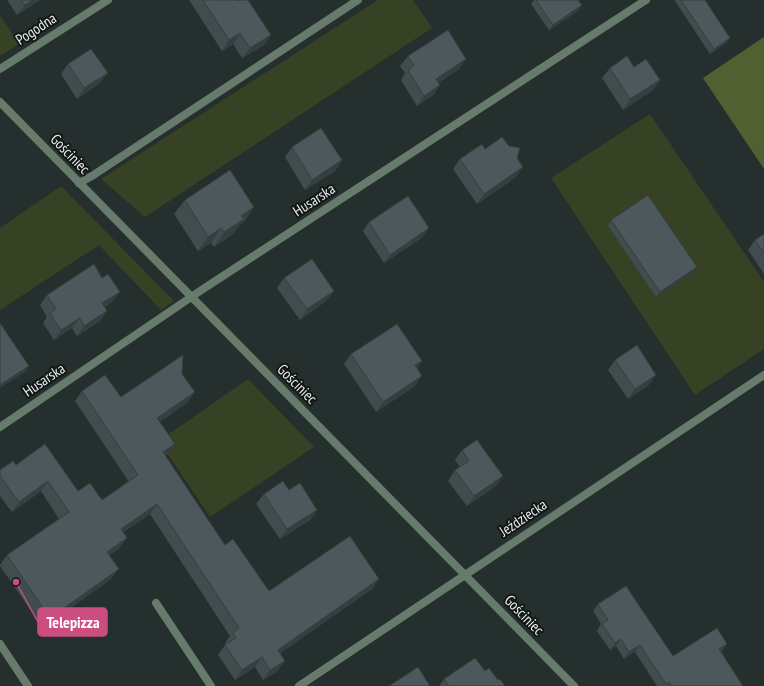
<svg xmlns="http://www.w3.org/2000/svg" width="764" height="686" viewBox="0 0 764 686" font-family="'PT Sans Narrow',sans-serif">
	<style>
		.green { fill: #374123 }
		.forest { fill: #516031 }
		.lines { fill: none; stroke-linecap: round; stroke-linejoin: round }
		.service { stroke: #677b6c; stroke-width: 8 }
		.minor { stroke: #677b6c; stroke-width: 8 }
		.wall { fill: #414c4e }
		.shaded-wall { fill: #353e40 }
		.building { fill: #4c585b; stroke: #353e40 }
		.labels { text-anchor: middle; stroke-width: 4; stroke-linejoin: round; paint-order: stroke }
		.street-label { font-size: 15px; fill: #e7eeed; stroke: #121716 }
		.leader { fill: none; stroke: #cb4e80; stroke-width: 1.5 }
		.callout-dot { fill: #cb4e80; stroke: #121716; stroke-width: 1.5 }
		.callout { fill: #cb4e80; stroke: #cb4e80; stroke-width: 1.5 }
		.callout-label { font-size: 16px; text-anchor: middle; font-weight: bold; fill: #fff }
	</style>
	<rect width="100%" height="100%" fill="#25302e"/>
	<!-- green -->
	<path class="green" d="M378,0H413L432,28L145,217L101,179Z
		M0,15L19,44L0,56Z
		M650,114L764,282V349L695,395L551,178Z
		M61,186L174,301L161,310L99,245L0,310V228Z
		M248,379L314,447L210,517L159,441Z"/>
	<!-- forest -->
	<path class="forest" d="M764,37V169L703,78Z"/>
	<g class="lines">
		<!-- service -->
		<path class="service" d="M79,183L92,176L358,0
			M156,603L211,686
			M0,644L28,686"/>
		<!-- minor -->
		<path class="minor" d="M0,69L108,0
			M0,102L574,686
			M0,427L203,289L646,0
			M299,686L764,375"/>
	</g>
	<!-- wall -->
	<path class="wall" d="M7,0H40L17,15Z
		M189,0H239L271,35L264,45L242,58L233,44L222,51Z
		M534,0H578V11L549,30L531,4Z
		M675,0H705L730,38L726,43L710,54L675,1Z
		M408,56L459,69L438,83L440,85L433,95L417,106L401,80L405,73L400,66Z
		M68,64L100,83L77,99L61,74Z
		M634,67L660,80L653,90L623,110L602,78L610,68Z
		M292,147L342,160L335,171L305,190L285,157Z
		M485,149L517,158L523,167L516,177L477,204L453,169L460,159Z
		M185,200L254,207L244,222L240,224L233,234L214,247L211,243L198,251L174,214Z
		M611,220L693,272L656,297L608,226Z
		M369,222L423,237L384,263L363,231Z
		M764,234V274L748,250L755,240Z
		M284,278L334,291L326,301L300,320L277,288Z
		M47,295L112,302L105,307L107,311L100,321L77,336L72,328L54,340L43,323L47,317L40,305Z
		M351,354L417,368L415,386L376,412L344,364Z
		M615,360L649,385L628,399L608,370Z
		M182,374L188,402L160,422L175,444L168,454L165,456L225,545L269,591L379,579L372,589L280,653L278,671L263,680L255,667L235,680L218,655L225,645L226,644L225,643L230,636L150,514L123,532L120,548L110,555L111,579L43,628L0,566V565L7,555L59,519L41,491L12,512L0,496V470L16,465L102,500L129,482L75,401L82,391L121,397Z
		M462,450L496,486L467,506L448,481L455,470L460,467L455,460Z
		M289,490L317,510L310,520L280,539L256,504L264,494Z
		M598,604L673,656L727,644L722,651L721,652L743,686H657L635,652L624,659L616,646L610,650L597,631L601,624L593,611Z
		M485,671L505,686H439L444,679Z"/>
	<!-- shaded-wall -->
	<path class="shaded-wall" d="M32,0H40L17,15L25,5Z
		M582,5L578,11L549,30L553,25Z
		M240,33L233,44L222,51L229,40Z
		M271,35L264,45L242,58L250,48Z
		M730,38L726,43L710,54L714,49Z
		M466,59L459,69L428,89L436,79Z
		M108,73L100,83L77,99L84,88Z
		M660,80L653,90L623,110L630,99Z
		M440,85L433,95L417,106L424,96Z
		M342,160L335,171L305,190L312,180Z
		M523,167L516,177L477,204L484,194Z
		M254,207L244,222L240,224L233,234L214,247L224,232L241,216Z
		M221,228L211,243L198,251L208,237Z
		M429,228L423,237L384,263L390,255Z
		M697,267L693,272L656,297L660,292Z
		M334,291L326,301L300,320L307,309Z
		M120,292L112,302L95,313L102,303Z
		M107,311L100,321L77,336L84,326Z
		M80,318L72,328L54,340L61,330Z
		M422,361L415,371V365Z
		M29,366L25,372L0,388V385Z
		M656,375L649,385L628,399L635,389Z
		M422,376L415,386L376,412L383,402Z
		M195,392L188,402L150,429L157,418Z
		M175,444L168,454L156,462L163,452Z
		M503,476L496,486L467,506L474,496Z
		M48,481L41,491L12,512L19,502Z
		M157,504L150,514L114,539L121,529Z
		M317,510L310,520L280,539L287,529Z
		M127,538L120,548L100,562L107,552Z
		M119,569L111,579L43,628L50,618Z
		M379,579L372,589L271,660L278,650Z
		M621,639L616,646L610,650L615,643Z
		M727,644L722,651L714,656L719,649Z
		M640,645L635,652L624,659L629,652Z
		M262,657L255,667L235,680L242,670Z
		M285,661L278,671L263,680L270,670Z"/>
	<!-- building -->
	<path class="building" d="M21,0H32L25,5Z
		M203,0H239V1L241,0H248L271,35L250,48L240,33L229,40Z
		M536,0H578L582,5L553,25Z
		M681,0H705L730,38L714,49Z
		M448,30L466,59L436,79L440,85L424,96L408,70L414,66L408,56Z
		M91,49L108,73L84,88L68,64Z
		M627,56L634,67L646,59L660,80L630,99L610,68Z
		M321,128L342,160L312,180L292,147Z
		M502,137L509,146L520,148L517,158L523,167L484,194L460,159L482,144L485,149Z
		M230,170L254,207L241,216L244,219L224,232L221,228L208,237L185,200Z
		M648,195L697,267L660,292L611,220Z
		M408,196L429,228L390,255L369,222Z
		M764,234V253L755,240Z
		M312,259L334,291L307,309L284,278Z
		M94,264L102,278L108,274L120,292L102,303L107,311L84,326L80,318L61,330L50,313L56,309L47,295Z
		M0,323L29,366L0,385Z
		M397,324L422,361L415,365L422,376L383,402L351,354Z
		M637,345L656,375L635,389L615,360Z
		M183,355L182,374L195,392L157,418L175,444L163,452L225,545L233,539L269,591L350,536L379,579L278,650L285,661L270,670L262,657L242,670L225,645L236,638L233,633L239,628L157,504L121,529L127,538L107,552L119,569L50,618L7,555L69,512L48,481L19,502L0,476V470L13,461L16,465L45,444L78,491L90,483L102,500L138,475L82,391L105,375L121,397Z
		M477,440L503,476L474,496L455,470L469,461L462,450Z
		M283,481L289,490L300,483L317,510L287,529L264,494Z
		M626,586L673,656L717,628L727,644L719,649L743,686H671L669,682L666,684L640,645L629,652L621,639L615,643L602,624L608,620L598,604Z
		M475,658L485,671L489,668L498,680L500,679L505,686H449L444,679Z
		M418,667L430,686H389Z"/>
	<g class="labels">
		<!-- street labels -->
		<g class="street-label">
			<text transform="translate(36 29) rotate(-33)" y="5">Pogodna</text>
			<text transform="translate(70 154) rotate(46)" y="5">Gościniec</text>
			<text transform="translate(314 200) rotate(-33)" y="5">Husarska</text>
			<text transform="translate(44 380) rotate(-34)" y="5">Husarska</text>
			<text transform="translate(297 384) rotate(45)" y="5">Gościniec</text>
			<text transform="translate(523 518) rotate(-34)" y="5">Jeździecka</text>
			<text transform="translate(524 615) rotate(46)" y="5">Gościniec</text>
		</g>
	</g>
	<!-- callouts -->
	<path class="leader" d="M16 582L38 622"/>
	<circle class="callout-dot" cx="16" cy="582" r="4"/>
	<rect class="callout" x="38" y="608" width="69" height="28" rx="4"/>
	<g class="callout-label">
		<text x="73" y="628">Telepizza</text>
	</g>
</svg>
